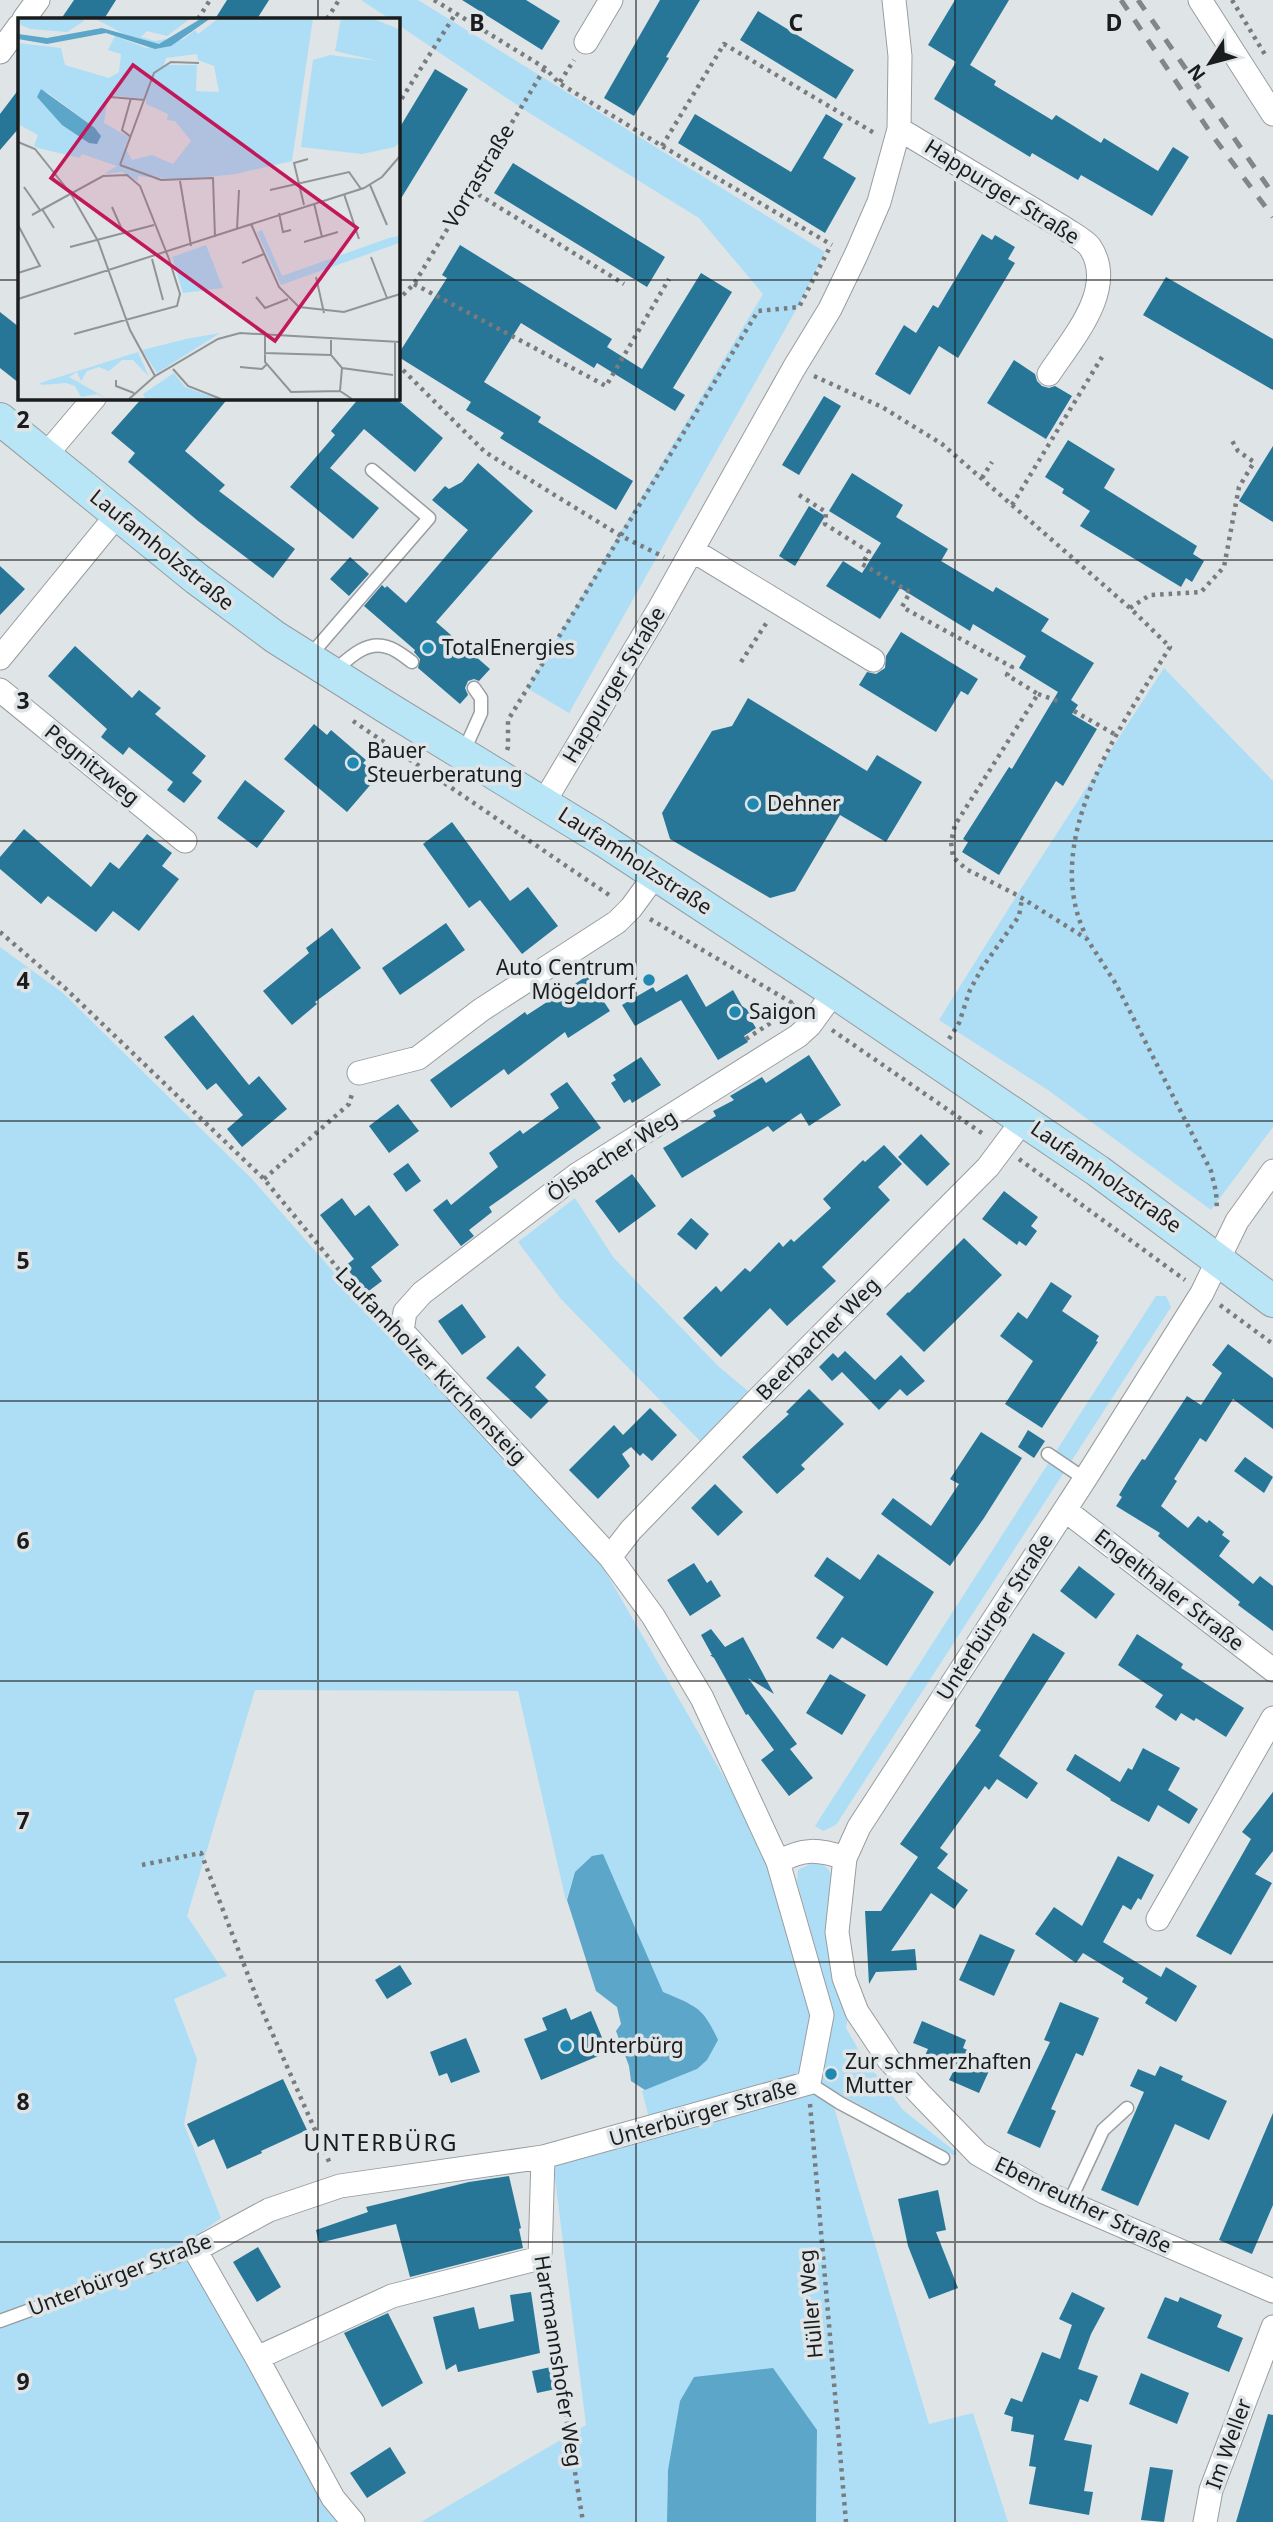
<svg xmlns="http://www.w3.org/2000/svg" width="1273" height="2522" viewBox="0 0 1273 2522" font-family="'Noto Sans',sans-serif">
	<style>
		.green { fill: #addef6 }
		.water { fill: #5ba6c9 }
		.building { fill: #277697 }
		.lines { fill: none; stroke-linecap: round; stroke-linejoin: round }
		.service-casing { stroke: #999da0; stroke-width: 15 }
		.minor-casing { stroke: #999da0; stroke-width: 25 }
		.secondary-casing { stroke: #999da0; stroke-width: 34 }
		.path { stroke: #797c7e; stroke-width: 4.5; stroke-dasharray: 3.5 5; stroke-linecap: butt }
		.service { stroke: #fff; stroke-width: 12 }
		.minor { stroke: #fff; stroke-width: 23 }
		.secondary { stroke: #b9e6f6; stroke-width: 32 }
		.rail { stroke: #838688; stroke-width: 5; stroke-dasharray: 12 12; stroke-linecap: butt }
		.grid { fill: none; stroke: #1b1c1d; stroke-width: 2; stroke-opacity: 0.55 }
		.poi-dot { fill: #2088b1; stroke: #dfe4e6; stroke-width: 2.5 }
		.labels { text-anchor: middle; stroke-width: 7; stroke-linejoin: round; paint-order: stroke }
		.street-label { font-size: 21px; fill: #1b1c1d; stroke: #dfe4e6 }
		.poi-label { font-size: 21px; fill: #1b1c1d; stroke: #dfe4e6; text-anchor: start }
		.neighbourhood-label { font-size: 23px; letter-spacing: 2px; fill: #1b1c1d; stroke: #dfe4e6 }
		.inset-road { fill: none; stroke: #919496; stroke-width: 2 }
		.view { fill: #c2185b; fill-opacity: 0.15; stroke: #c2185b; stroke-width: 3.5 }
		.inset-edge { fill: none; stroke: #1b1c1d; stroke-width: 3.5 }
		.grid-label { font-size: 23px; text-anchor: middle; font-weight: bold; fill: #1b1c1d; stroke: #dfe4e6; stroke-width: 7; stroke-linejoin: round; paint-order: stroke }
	</style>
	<rect width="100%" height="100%" fill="#dfe4e6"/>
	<!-- green -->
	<path class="green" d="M361,0H418L825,252L801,301L569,713L527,688L763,294L699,218L526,111L397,24V19H390Z
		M1164,668L1273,781V1127L1211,1210L1048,1090L939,1020L1017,895Z
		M0,947L63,993L252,1179L387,1333L597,1557L788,1888L817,1953L797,1882L798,1870L812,1863L820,1862L828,1869L832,1876L826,1921L827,1942L830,1968L848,2017L846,2028L862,2056L903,2110L957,2153L955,2156L838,2093L830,2094L929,2424L973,2413L1008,2522H816L817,2430L668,2470L667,2522H421L586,2425L553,2163L654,2137L642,2091L697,2069L693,2005L663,1993L575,1872L566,1901L518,1691L255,1690L187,1916L227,1976L174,1999L197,2059L184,2124L221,2218L182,2246L342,2522H0Z
		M575,1198L613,1257L719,1367L748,1391L700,1441L561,1299L518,1242Z
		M1156,1296H1166L1171,1307L836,1825L823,1831L815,1826Z"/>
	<!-- water -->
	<path class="water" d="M603,1854L663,1992C696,2006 703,2007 718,2040L707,2060L697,2069L645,2090L631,2081L629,2066L616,2031L621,2024L617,2007L596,1991L567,1900L575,1872L592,1856Z
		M773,2368L817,2430L816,2522H667L668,2470L680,2401L694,2377Z"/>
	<!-- building -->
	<path class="building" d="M74,0H116L104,19H61Z
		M227,0H269L257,19H215Z
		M462,0H526L560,21L542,50Z
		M660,0H700L666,57L669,58L634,116L604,98Z
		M955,0H1009L970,65L996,81L994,85L1052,120L1056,115L1101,143L1104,138L1158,171L1173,147L1189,157L1152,216L1081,175L1078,180L1032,153L1030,157L934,99L956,62L928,45Z
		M758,11L854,70L836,99L740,40Z
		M435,69L468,89L397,205V132Z
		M19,89V128L0,150V114Z
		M695,114L791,172L826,114L843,124L823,158L856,178L825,233L678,143Z
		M513,163L665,257L647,287L494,193Z
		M982,234L992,240L995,235L1015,247L1008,259L1015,263L958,358L939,346L910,395L875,374L904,325L916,333L933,305L938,308Z
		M460,245L612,339L607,347L642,369L701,273L732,292L673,388L685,395L675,411L597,363L594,368L521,323L484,382L541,417L538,422L633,481L616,510L500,438L504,433L466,410L471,402L397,356L447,278L442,275Z
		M1166,277L1273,339V390L1143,315Z
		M0,312L19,327V383L0,368Z
		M1014,360L1035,374L1037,381L1042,386L1049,388L1055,386L1072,396L1046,439L987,403Z
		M824,396L841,406L799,475L782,465Z
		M143,397H229L185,451L225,485L219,491L295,549L273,578L198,521L128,462L135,453L111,433Z
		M360,397H394L443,438L415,472L364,429L330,468L379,508L353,539L290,487L335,435L331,431Z
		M1068,440L1115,469L1104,488L1197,546L1193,554L1204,561L1192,582L1186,578L1181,587L1080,526L1090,511L1062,493L1064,489L1045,477Z
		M1273,446V522L1239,501Z
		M478,463L533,511L436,622L490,669L479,681L474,679L468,681L465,688L468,695L460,704L418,668L420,659L414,652L415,650L364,606L382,585L385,588L387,586L406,603L468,530L432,500L445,486L449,489L462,482Z
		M852,473L903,505L896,517L948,549L941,561L993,592L996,587L1049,619L1041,631L1094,663L1071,700L1078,705L1072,714L1097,729L1063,786L1056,781L999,875L962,852L968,842L963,839L1009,767L1012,769L1058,692L1019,668L1026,656L973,624L970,631L900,588L880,619L826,586L843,561L862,573L881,543L829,511Z
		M809,506L825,516L795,566L779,556Z
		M350,557L369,574L349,596L330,579Z
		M0,566L25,589L0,615Z
		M901,632L978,679L968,695L961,691L936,732L859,685L867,672L876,674L885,668L886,656Z
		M75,646L132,698L139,690L161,708L155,714L206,756L192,773L202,781L184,803L167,790L173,782L129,747L123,755L101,737L107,729L48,676Z
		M748,698L867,771L877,755L922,782L886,842L840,815L795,891L770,898L670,839L662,813L712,731L732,726Z
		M314,724L327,735L331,730L366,760L363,763L378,776L347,812L284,759Z
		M245,780L285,811L257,848L217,818Z
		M452,822L510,901L528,887L558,926L522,954L480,900L469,908L423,844Z
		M24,829L91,887L110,862L119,869L147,834L172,853L162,866L179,879L139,931L113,911L96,932L48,896L41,904L0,869V857Z
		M446,923L465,950L400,995L382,968Z
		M332,928L361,968L315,1002L317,1004L292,1025L263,991L309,953L306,948Z
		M687,974L706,1007L733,990L742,1006L751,1012V1020L756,1028L744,1036L748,1042L718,1060L681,1000L635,1026L622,1005L653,987L656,992Z
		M587,976L610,1011L568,1038L565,1032L508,1075L504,1069L451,1108L430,1080L525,1012L527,1015Z
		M193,1015L249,1085L259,1076L287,1109L242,1147L227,1129L243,1115L216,1083L207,1090L164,1037Z
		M809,1055L841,1105L809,1126L801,1113L773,1132L768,1126L682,1178L663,1148L716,1116L713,1111L734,1100L730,1096L762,1077L766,1083Z
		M641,1057L661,1085L632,1103L630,1099L624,1103L611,1083L616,1080L613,1075Z
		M567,1082L601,1128L489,1207L492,1212L469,1230L474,1236L461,1246L433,1210L447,1199L451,1205L498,1167L489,1153L520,1130L523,1134L559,1108L550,1094Z
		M398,1104L419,1131L389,1153L369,1126Z
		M921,1134L950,1164L927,1186L898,1157Z
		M884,1145L902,1164L878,1187L890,1200L822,1267L836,1281L787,1326L770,1308L721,1357L683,1318L716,1286L721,1292L745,1268L750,1272L779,1242L783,1247L791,1239L794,1242L831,1208L823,1199L863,1160L865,1162Z
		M408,1163L421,1181L406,1192L393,1174Z
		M632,1174L656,1206L619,1233L595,1201Z
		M1004,1191L1038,1217L1031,1226L1037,1231L1026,1246L1019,1241L1017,1245L982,1219Z
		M342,1198L355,1216L369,1205L399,1245L371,1267L382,1281L366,1293L345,1266L354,1259L320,1215Z
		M691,1218L709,1234L696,1250L677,1234Z
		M964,1238L1002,1275L924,1352L886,1314L908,1292L909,1293Z
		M1051,1282L1072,1296L1062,1311L1099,1336L1096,1341L1098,1342L1042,1428L1005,1404L1033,1361L1000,1336L1018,1312L1027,1319Z
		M462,1304L486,1337L462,1355L438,1321Z
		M1228,1344L1273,1378V1429L1233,1399L1206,1442L1200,1438L1174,1479L1177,1481L1161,1506L1188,1528L1198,1516L1207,1523L1209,1520L1224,1532L1222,1535L1230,1541L1219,1556L1253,1584L1260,1576L1273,1586V1631L1238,1605L1240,1602L1158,1536L1160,1533L1116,1506L1122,1497L1119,1495L1130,1477L1142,1459L1145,1460L1187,1396L1201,1405L1222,1373L1212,1365Z
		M518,1346L546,1375L535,1387L549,1401L531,1419L486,1378Z
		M845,1351L875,1380L901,1355L925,1381L907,1396L900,1389L879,1410L842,1372L832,1381L819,1367L833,1353L838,1358Z
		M809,1389L844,1424L801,1465L805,1469L777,1494L742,1457L789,1414L786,1412Z
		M650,1408L677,1435L652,1461L643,1453L640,1456L631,1447L622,1454L630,1466L598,1499L569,1470L614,1425L623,1435Z
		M1028,1430L1045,1441L1034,1458L1018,1447Z
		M981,1432L1022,1458L984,1518L950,1566L881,1514L893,1498L931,1526L959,1484L950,1479Z
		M1245,1457L1273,1477L1264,1493L1234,1471Z
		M715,1484L743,1512L718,1536L691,1508Z
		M878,1554L934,1592L887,1666L842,1637L833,1649L816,1638L844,1597L814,1576L827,1557L860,1580Z
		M694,1563L707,1583L711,1580L721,1596L690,1616L667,1580Z
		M1079,1566L1115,1594L1096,1619L1060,1591Z
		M711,1629L725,1647L743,1637L774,1694L748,1678L797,1744L790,1749L813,1778L789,1796L761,1760L774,1750L748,1714L746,1715L714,1658L710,1655H712L701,1635Z
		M1033,1633L1065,1653L999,1756L1038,1783L1027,1799L997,1779L989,1790L985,1786L940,1848L948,1854L937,1868L968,1890L954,1909L931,1893L891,1951L915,1949L917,1970L876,1972L869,1984L865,1911H881L918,1857L900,1844L981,1730L975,1726Z
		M1137,1634L1183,1664L1181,1668L1244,1708L1226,1737L1196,1718L1194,1721L1181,1713L1176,1721L1155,1707L1163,1695L1118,1665Z
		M830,1674L866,1695L842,1735L806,1713Z
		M1143,1748L1180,1768L1168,1790L1198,1809L1189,1824L1158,1805L1149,1822L1110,1800L1111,1799L1066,1770L1075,1754L1120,1782L1128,1768L1132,1770Z
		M1273,1792V1851L1255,1874L1272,1883L1231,1955L1196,1936L1251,1839L1242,1832Z
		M1118,1856L1154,1875L1141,1900L1138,1898L1131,1910L1123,1905L1103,1942L1161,1977L1166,1967L1197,1986L1176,2022L1145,2003L1148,1998L1122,1982L1124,1978L1083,1953L1076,1963L1035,1934L1054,1907L1082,1926Z
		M980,1934L1015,1950L994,1996L959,1980Z
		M400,1965L412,1984L387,1999L375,1980Z
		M1060,2002L1099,2018L1083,2056L1076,2053L1051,2109L1056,2111L1040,2148L1007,2133L1050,2042L1044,2040Z
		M566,2008L571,2020L591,2011L608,2052L541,2080L524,2039L547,2030L542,2018Z
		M922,2021L966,2040L963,2048L993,2062L979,2093L949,2080L954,2070L924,2057L928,2049L913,2043Z
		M466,2038L480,2072L451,2083L447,2073L439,2076L430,2052Z
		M1160,2066L1183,2076L1181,2080L1227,2101L1209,2140L1175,2124L1138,2206L1101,2190L1144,2092L1130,2086L1138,2069L1155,2076Z
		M283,2079L307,2130L261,2151L262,2153L227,2169L214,2139L198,2147L187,2124Z
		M1273,2113V2205L1252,2254L1219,2240Z
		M509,2176L521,2228L519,2229L523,2248L410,2277L396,2224L319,2243L316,2230L368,2212L366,2207L469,2182Z
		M938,2190L946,2230L936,2232L958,2288L929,2299L908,2246L898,2199Z
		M258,2247L281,2287L257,2302L233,2262Z
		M531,2292L540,2353L458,2372L456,2364L446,2370L433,2317L474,2307L479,2329L514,2321L510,2295Z
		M1072,2292L1105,2308L1091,2334L1078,2369L1098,2376L1088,2402L1080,2399L1064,2440L1092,2445L1084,2491L1093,2492L1089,2515L1029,2504L1036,2467L1029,2466L1034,2435L1011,2431L1013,2417L1004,2414L1011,2398L1022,2402L1042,2352L1060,2359L1072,2325L1059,2319Z
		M1165,2297L1178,2302L1180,2297L1222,2315L1217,2327L1243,2338L1229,2372L1147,2338Z
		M388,2313L423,2383L382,2407L344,2333Z
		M551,2367L556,2389L537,2393L532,2371Z
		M1141,2373L1189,2393L1177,2424L1129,2404Z
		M1268,2414L1273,2415V2522H1236Z
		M390,2447L406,2473L367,2498L350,2473Z
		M1150,2467L1173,2470L1164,2522L1141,2520Z"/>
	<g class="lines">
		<!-- service casing -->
		<g class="service-casing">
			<path id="service" d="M308,658L429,518L372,470
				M332,673C347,660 365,640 387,647C396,649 405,657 412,662
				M463,753L481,713V698L474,688
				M1048,1454L1085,1479
				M809,2083L840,2103L943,2158
				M1069,2203L1103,2130L1127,2108
				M0,2321L195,2250"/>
		</g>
		<!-- minor casing -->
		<g class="minor-casing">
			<path id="minor" d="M1200,0L1273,114
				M24,19L38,0
				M586,42L611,0
				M0,52L19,26
				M899,129L1064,228C1071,233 1085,240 1090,247C1118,289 1071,340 1049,374
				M45,456L95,397
				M692,550L873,660
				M0,658L117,515
				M0,690L185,841
				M544,802L658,611L794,368L830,309L856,255L879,202L899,129L900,56L894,0
				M359,1073L418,1058L481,1010L617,922L631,908L656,874
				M1273,1171L1237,1221L1202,1293L1085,1479L859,1827L845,1858L837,1932L844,1978L857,2012L889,2060L920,2094L978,2154L1044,2192L1273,2291
				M1065,1510L1273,1670
				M610,1557L631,1530L756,1401L988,1167L1024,1119
				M778,1862C803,1848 818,1849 845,1858
				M1158,1919L1273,1718
				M257,2358L392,2296L540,2258L543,2157
				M353,2522L333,2498L257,2358L195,2250L269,2210L340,2186L543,2157L809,2083L822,2015L778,1862L702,1698L653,1616L610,1557L402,1331L405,1312L422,1293L578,1174L798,1036L810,1025L834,992
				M1205,2522L1211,2490L1273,2327"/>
		</g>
		<!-- secondary casing -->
		<g class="secondary-casing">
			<path id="secondary" d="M0,419L197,579L275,637L386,707L600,838L834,992L1098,1171L1273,1301"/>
		</g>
		<!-- path -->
		<path class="path" d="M434,0L545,68L559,83L662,146L832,245
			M1232,0L1267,58
			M198,19L210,0
			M327,19L339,0
			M560,82L574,60
			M397,106L456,13
			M662,146L724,44L876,134
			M471,190L624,284
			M414,284L606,386L669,279
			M397,301L414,284L545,68
			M397,364L485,452L621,536L664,557
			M814,376L882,407L942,444L1130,608L1170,647C1120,728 1039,839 1086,936
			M982,478L992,462
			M799,495L826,512L825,524L869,552L862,564L910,592L902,607L1012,667L1007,675L1038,694L955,825L951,842L953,857L966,869L1017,895L1087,939L1116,984L1211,1171L1216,1192L1217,1209
			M1012,505L1102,357
			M1130,608L1150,595L1201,592L1224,567L1239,487L1254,462L1238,451L1231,439
			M741,662L767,622
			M1038,694L1058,701
			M1074,711L1116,735
			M353,721L612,897
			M507,750L508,747V720L758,311L799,307L831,245
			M650,919L799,1007
			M0,932L66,989L264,1179L373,1311L383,1318
			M832,1030L986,1136
			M746,1039L786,1013L794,1003
			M949,1039L959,1023L970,990L982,968L1019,916L1022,899
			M1019,1159L1185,1280
			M264,1179L349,1104L352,1094
			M1220,1305L1273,1344
			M142,1865L201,1853L258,2001L331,2166
			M810,2104L846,2522
			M544,2279L583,2522"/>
		<!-- service -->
		<use href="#service" class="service"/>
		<!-- minor -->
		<use href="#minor" class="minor"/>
		<!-- secondary -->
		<use href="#secondary" class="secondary"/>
		<!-- rail -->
		<path class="rail" d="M1121,0L1212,135L1273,217
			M1138,0L1273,194"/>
	</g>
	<!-- grid -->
	<path class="grid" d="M318,0V19M636,0V2522M955,0V2522M0,280H19M397,280H1273M318,397V2522M0,560H1273M0,841H1273M0,1121H1273M0,1401H1273M0,1681H1273M0,1962H1273M0,2242H1273"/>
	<!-- markers -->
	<g class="poi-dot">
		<circle cx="428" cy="648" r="7"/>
		<circle cx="353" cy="763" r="7"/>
		<circle cx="753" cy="804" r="7"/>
		<circle cx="649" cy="980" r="7"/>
		<circle cx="735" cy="1012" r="7"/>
		<circle cx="566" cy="2046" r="7"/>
		<circle cx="831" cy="2074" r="7"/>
	</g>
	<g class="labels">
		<!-- street labels -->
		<g class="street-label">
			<text transform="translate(479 176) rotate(-59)" y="7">Vorrastraße</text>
			<text transform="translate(1002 192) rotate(32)" y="7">Happurger Straße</text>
			<text transform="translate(162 550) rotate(39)" y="7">Laufamholzstraße</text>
			<text transform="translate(614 685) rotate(-59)" y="7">Happurger Straße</text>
			<text transform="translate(92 765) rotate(39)" y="7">Pegnitzweg</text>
			<text transform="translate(635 861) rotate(33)" y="7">Laufamholzstraße</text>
			<text transform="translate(612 1156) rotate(-33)" y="7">Ölsbacher Weg</text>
			<text transform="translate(1106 1177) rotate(35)" y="7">Laufamholzstraße</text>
			<text transform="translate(818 1339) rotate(-45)" y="7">Beerbacher Weg</text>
			<text transform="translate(431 1366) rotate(46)" y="7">Laufamholzer Kirchensteig</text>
			<text transform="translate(1169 1590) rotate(38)" y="7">Engelthaler Straße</text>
			<text transform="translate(995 1617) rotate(-57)" y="7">Unterbürger Straße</text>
			<text transform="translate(703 2113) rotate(-16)" y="7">Unterbürger Straße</text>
			<text transform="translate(1083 2205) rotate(26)" y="7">Ebenreuther Straße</text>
			<text transform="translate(120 2275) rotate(-21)" y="7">Unterbürger Straße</text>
			<text transform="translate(811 2304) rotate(-95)" y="7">Hüller Weg</text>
			<text transform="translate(558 2361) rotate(81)" y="7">Hartmannshofer Weg</text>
			<text transform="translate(1229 2444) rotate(-70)" y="7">Im Weller</text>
		</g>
		<!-- poi labels -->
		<g class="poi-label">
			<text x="442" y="655">TotalEnergies</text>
			<text x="367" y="758">Bauer<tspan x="367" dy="24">Steuerberatung</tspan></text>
			<text x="767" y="811">Dehner</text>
			<text x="635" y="975" text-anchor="end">Auto Centrum<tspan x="635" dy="24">Mögeldorf</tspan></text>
			<text x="749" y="1019">Saigon</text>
			<text x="580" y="2053">Unterbürg</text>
			<text x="845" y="2069">Zur schmerzhaften<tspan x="845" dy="24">Mutter</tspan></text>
		</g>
		<!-- neighbourhood labels -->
		<g class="neighbourhood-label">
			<text x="381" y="2151">UNTERBÜRG</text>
		</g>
	</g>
	<!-- overview -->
	<g transform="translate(18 18)">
		<rect width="382" height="382" fill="#dfe4e6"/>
		<path d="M0,0H65L66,3L49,14L13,11L0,6ZM76,0H173L149,18L129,13L123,19L137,23L159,19L141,26L113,20ZM201,0H295L274,143L218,156L162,162L120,158V163L104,154L86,156L99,148L64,136L62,140L20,130L16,128L20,117L0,106V25L43,30L47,47L91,60L101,54L103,36L90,32L97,18L128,30L166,21L177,12L180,16ZM179,36L180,42L196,48L201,74L178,73L179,47H146L148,40ZM29,74L77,110L82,115L44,107L19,79ZM90,77L128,81V86L150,96L149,102L157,103L173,123L155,146L134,137L114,142L107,130L111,119L86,105ZM323,0H353L381,11L382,124L377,129L344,136L283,129L295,42L312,37L360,43L317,33ZM244,212L264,258L371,220L381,218V225L263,267L239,214ZM188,227L205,270L165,275L154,239ZM202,315L139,355L124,332L168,321ZM120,334L131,359L115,342H104L91,353L81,349L69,353L63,363L59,354L51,359L90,381L79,376L63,379L57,368L48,365L23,367L22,365ZM156,355L167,369L199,381H127L125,376Z" fill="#addef6" fill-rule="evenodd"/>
		<path d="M184,0H193L153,28L137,31L88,15L29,26L0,21V16L29,20L84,10L141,26ZM23,71L77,110L83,118L79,126L71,125L44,107L19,79Z" fill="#5ba6c9"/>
		<path class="inset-road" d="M92,79L127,82M113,119L104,112L113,80M0,124L17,131L53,176L80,223L112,312L137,358L200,321L222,315L382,324M102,147L143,162L195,160L197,219M102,147L136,55L153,44L181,45M162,163L173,228M352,167L369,207M6,169L22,192M252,172L331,154L343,171M326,176L341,221M296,185L304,219M286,187L276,145L290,141M94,189L106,216M24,191L36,210M261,195L265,214L273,212M14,197L85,158L109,157L122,168L151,241L162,276L159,288L56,316M233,206L261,269L281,289L326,294L382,276M0,207L22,248L0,255M219,211L221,172M286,224L320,214M52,229L136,207M353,239L369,280M134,241L145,282M224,245L246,236M298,259L306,295M238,279L247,290L270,281M0,281L346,170L364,159L382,138M247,315V344L273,374L322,373L334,381M313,319V337L324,350L375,357M246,335L313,337M222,349L244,351L249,346M155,351L170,368L203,381M98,362V368L116,375M322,373L324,350M111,381L137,358M377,381V324"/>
		<path class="view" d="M115,47L339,210L257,323L33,160Z"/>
		<rect width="382" height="382" class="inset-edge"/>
	</g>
	<g class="grid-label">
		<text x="477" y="31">B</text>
		<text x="796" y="31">C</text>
		<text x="1114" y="31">D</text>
		<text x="23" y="428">2</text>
		<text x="23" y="709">3</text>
		<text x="23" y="989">4</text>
		<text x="23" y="1269">5</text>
		<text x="23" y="1549">6</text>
		<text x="23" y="1829">7</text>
		<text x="23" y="2110">8</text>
		<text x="23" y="2390">9</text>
	</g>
	<!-- north arrow -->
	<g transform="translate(1210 63) rotate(234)" stroke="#dfe4e6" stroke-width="5" paint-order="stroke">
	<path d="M0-5L12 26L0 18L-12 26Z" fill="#1b1c1d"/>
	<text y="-10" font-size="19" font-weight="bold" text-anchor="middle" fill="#1b1c1d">N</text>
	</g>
</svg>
